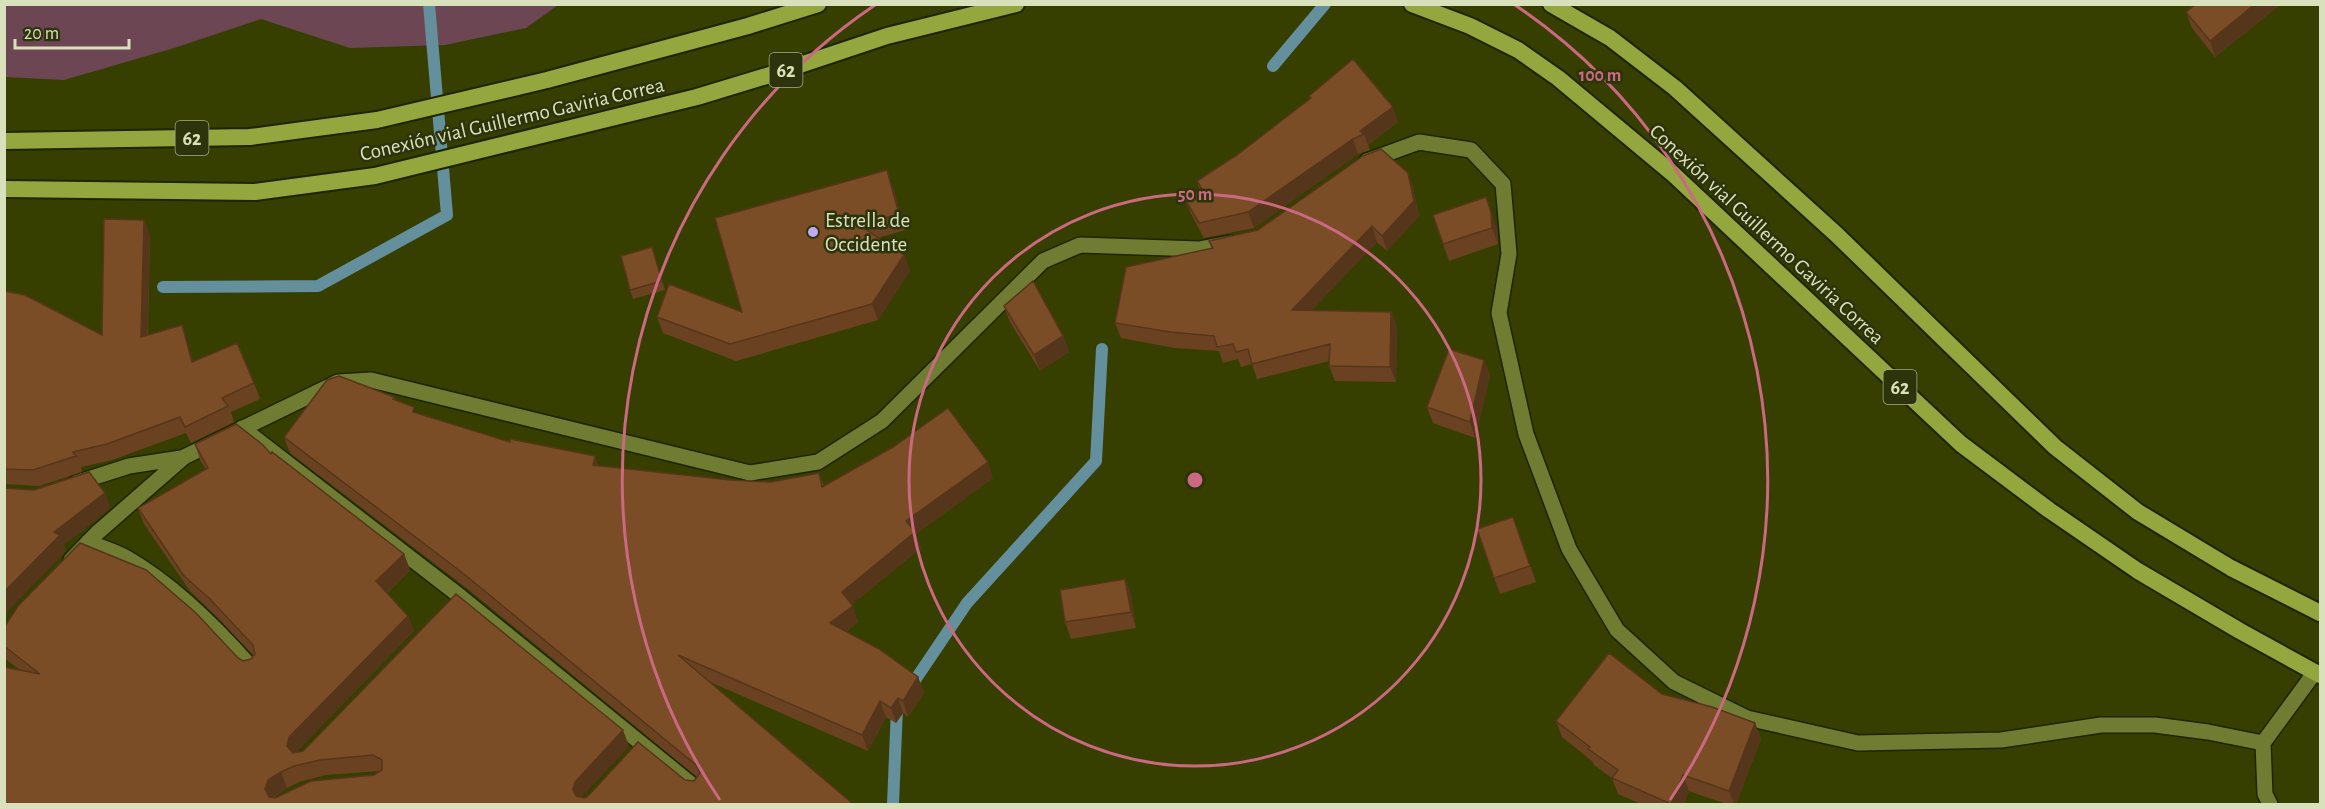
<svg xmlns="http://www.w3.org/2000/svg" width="2325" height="809" viewBox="0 0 2325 809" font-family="'Alegreya Sans',sans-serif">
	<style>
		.green { fill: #6d4653 }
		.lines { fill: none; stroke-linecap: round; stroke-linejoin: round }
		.stream { stroke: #648f9c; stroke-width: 12 }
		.pedestrian-casing { stroke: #1e2400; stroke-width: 18 }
		.minor-casing { stroke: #1e2400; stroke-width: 18 }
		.tertiary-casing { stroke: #1e2400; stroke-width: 18 }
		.trunk-casing { stroke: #1e2400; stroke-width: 20 }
		.pedestrian { stroke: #6f7c31; stroke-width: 15 }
		.minor { stroke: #6f7c31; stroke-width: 15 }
		.tertiary { stroke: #6f7c31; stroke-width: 15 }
		.trunk { stroke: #94a63e; stroke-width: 16 }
		.wall { fill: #6a4222; fill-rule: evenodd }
		.shaded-wall { fill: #56361b }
		.building { fill: #7b4d27; stroke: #56361b; stroke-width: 1.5; fill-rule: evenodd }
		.ring { fill: none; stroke: #cb6882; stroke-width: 3 }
		.poi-dot { fill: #bfa8f4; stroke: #2d330a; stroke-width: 2 }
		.labels { text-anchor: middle; stroke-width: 5; stroke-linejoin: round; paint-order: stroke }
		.shield { fill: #2d330a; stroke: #a5ad87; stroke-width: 1.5 }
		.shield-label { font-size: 20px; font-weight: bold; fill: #d9e1bc }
		.street-label { font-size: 21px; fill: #d9e1bc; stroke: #2d330a }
		.poi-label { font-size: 21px; fill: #d9e1bc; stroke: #2d330a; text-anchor: start }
		.centre { fill: #cb6882; stroke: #2d330a; stroke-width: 3 }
		.ring-label { font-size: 18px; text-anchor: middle; font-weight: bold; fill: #cb6882; stroke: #2d330a; stroke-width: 5; stroke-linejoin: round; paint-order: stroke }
	</style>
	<rect width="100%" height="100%" fill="#363f00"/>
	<!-- green -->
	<path class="green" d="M5,4H558V5L526,28L445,45L350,48L261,19L174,48L64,80L5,77Z"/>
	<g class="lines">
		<!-- stream -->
		<path class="stream" d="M1273,66L1325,4
			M163,287L318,286L447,215L429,4
			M909,689L967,603L1096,461L1102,349
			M893,804L897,708"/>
		<!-- pedestrian casing -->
		<g class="pedestrian-casing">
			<path id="pedestrian" d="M88,542C100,547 115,551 127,558C174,585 215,626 251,667"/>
		</g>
		<!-- minor casing -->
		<g class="minor-casing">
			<path id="minor" d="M242,428L461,597L696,788
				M2270,804L2265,794L2263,743L2315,672"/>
		</g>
		<!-- tertiary casing -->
		<g class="tertiary-casing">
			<path id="tertiary" d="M1367,161L1419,142L1471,150L1503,184L1509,254L1499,313L1526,434L1569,549L1617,630L1674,682L1747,718L1858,743L2001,740L2101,725H2155L2208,732L2263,743
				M76,483L129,466L181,458
				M71,560L97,533L184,457L338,382L371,380L750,473L818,462L882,421L1043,261L1080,245L1199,249L1230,243"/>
		</g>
		<!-- trunk casing -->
		<g class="trunk-casing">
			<path id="trunk" d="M1412,4L1470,26L1518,50L1558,78L1672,173L1961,444L2049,510L2138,571L2240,631L2320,675
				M1551,4L1610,38L1675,88L1837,235L2055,447L2138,512L2231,568L2320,613
				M4,141L250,137L377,120L547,80L748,26L818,4
				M4,189L255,192L375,176L697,97L773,74L887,36L1016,4"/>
		</g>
		<!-- pedestrian -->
		<use href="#pedestrian" class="pedestrian"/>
		<!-- minor -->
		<use href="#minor" class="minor"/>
		<!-- tertiary -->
		<use href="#tertiary" class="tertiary"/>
		<!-- trunk -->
		<use href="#trunk" class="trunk"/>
	</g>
	<!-- wall -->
	<path class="wall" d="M2280,5L2215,57L2192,28L2186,12Z
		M1309,96L1398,122L1368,145L1370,150L1358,154L1254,228L1204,238L1191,214L1185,199L1200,190L1197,181L1237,155L1310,99Z
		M1408,173L1413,188L1419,216L1387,251L1377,242L1312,310L1391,312L1397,327L1396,382L1335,381L1329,366V361L1257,379L1252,364L1241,367L1238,359L1223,363L1219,351L1175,348L1121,338L1115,323L1212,249L1209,241L1258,230Z
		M893,187L905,230L878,238L904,255L910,271L878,320L736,361L663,333L657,317L742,312Z
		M1433,215L1497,228L1498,244L1449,261Z
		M144,220L150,236L148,335L187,341L193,362L254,383L260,399L231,412L234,422L191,443L186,433L112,460L81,467L82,472L39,486L4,484V291L102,335Z
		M652,247L665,290L633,299L630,290Z
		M1004,306L1063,336L1069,352L1040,371L1010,322Z
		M1484,360L1490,376L1475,438L1433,423L1427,407Z
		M394,397L396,400L416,413L510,442L595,456L598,466L730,480L771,482L819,473L824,486L993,478L916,534L921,548L851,605L858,622L846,632L918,677L924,693L908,717L903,713L896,723L886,717L868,751L710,682L853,804H4L20,670L4,658V628L238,658L243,661L251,659L253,655L215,615L190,591L144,524L138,508L206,469L200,460L195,444L271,454L404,554L410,570L387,593L408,616L414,631L295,753L629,746L581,797L585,798L685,780L694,781L697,777L469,590L290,453L284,437ZM379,771L374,775L274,797L287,788L299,782L326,775Z
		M1513,517L1536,582L1500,594L1477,529Z
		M1125,579L1131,595L1136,628L1071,639L1065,622Z
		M1662,694L1755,723L1761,739L1736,804H1726L1689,791L1684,804H1641L1618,794L1612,778L1594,765L1592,761L1562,737L1556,721Z"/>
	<!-- shaded-wall -->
	<path class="shaded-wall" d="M2255,4H2280V5L2215,57L2210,41Z
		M1393,107L1398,122L1368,145L1364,134L1360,131Z
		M1353,139L1358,154L1254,228L1248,212Z
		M887,170L893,187L905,230L899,214Z
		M1408,173L1413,188L1419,216L1387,251L1382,236Z
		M1486,197L1497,228L1498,244L1492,228Z
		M144,220L150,236L147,352L141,337Z
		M1372,226L1377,242L1298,325L1292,310Z
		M904,255L910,271L878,320L872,304Z
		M1391,312L1397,327L1396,382L1390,367Z
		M182,325L187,341L198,378L192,362Z
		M1063,336L1069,352L1040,371L1034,355Z
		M1484,360L1490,376L1475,438L1470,422Z
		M595,456L600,471L593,465Z
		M988,462L993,478L916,534L921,548L848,608L842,592L906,521Z
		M105,493L111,508L64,545L66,551L8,611L4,617V592L54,532Z
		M404,554L410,570L382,597L376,581Z
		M1125,579L1131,595L1136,628L1131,612Z
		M853,606L858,622L836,639L830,623Z
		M408,616L414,631L295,753L293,762L287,746L289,737Z
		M918,677L924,693L908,717L903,701Z
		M898,698L903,713L896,723L891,708Z
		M880,701L886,717L868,751L862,735Z
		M1755,723L1761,739L1736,804H1734L1729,791Z
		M623,730L629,746L581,798L579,804L573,790L575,782Z
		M281,772L287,788L274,796L271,804L265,789L268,780Z
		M1683,775L1689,791L1684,804H1672Z"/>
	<!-- building -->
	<path class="building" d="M2196,4H2255L2210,41L2186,12Z
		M1353,59L1393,107L1360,131L1364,134L1353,139L1248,212L1199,223L1185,199L1202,189L1197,181L1237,155L1311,98L1309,96Z
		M1381,149L1408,173L1414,201L1382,236L1372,226L1292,310L1391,312L1390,367L1329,366L1330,344L1252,364L1248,349L1236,352L1233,344L1217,347L1214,336L1170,332L1115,323L1126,267L1213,248L1209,241L1258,230L1363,156Z
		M887,170L899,214L859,225L904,255L872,304L730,344L657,317L669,284L742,312L715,218Z
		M1486,197L1491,212L1492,228L1443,244L1433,215Z
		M104,219L144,220L141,337L182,325L192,362L237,343L254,383L222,398L228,406L185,427L180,417L107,444L73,452L76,456L33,470L4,469V291L25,295L102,335Z
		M652,247L662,281L630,290L621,256Z
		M1033,281L1063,336L1034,355L1004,306Z
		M1449,349L1484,360L1470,422L1427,407Z
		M339,376L394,397L393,399L414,407L413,412L510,442V439L595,456L593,465L730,480L771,482L819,473L822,487L893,447L948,408L988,462L906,521L915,532L842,592L853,606L830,623L879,649L918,677L903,701L898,698L891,708L880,701L862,735L678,655L853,804H4V667L40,674L4,646V628L18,606L80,543L146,570L196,613L238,658L243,661L251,659L255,654L253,645L210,599L184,576L138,508L208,468L195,444L236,424L263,445L271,454L272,452L404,554L376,581L408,616L289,737L287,746L293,753L303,751L456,594L623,730L575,782L573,790L576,796L585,798L589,795L638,742L685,780L694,781L700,773L696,765L464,574L284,437L327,380ZM373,755L382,760V770L374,775L311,781L275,798L269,797L265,789L268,780L281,772L294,766L320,760Z
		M89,472L105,493L54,532L60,535L4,592V488L34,490Z
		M1513,517L1530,566L1494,578L1477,529Z
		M1125,579L1131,612L1065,622L1060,590Z
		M1609,653L1662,694L1712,707L1755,723L1729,791L1683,775L1671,804L1612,778L1618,770L1588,749L1590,747L1556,721Z"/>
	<!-- distance rings -->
	<g class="ring">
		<circle cx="1195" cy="480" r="286"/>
		<path d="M720 800A573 573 0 0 1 875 5M1515 5A573 573 0 0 1 1670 800"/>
	</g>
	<!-- markers -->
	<circle class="poi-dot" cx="813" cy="232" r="6"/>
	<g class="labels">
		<!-- shield labels -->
		<g class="shield">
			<rect x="769.5" y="53" width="33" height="34" rx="4.5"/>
			<rect x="175.5" y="121" width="33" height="34" rx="4.5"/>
			<rect x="1883.5" y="370" width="33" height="34" rx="4.5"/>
		</g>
		<g class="shield-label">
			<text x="786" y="77">62</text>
			<text x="192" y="145">62</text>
			<text x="1900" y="394">62</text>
		</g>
		<!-- street labels -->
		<g class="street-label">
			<text transform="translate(512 119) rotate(-13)" y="7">Conexión vial Guillermo Gaviria Correa</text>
			<text transform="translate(1767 234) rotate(43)" y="7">Conexión vial Guillermo Gaviria Correa</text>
		</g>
		<!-- poi labels -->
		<g class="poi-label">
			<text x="825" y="227">Estrella de<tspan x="825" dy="24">Occidente</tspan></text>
		</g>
	</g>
	<circle cx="1195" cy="480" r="9" class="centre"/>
	<g class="ring-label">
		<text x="1600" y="81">100 m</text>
		<text x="1195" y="200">50 m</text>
	</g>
	<!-- border -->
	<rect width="2325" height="809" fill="none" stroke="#d9e1bc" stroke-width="12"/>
	<!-- scale -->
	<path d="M15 39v9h114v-9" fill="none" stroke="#d9e1bc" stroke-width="3"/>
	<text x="24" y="39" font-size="18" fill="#d9e1bc" stroke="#2d330a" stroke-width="4.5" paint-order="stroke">20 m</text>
</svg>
